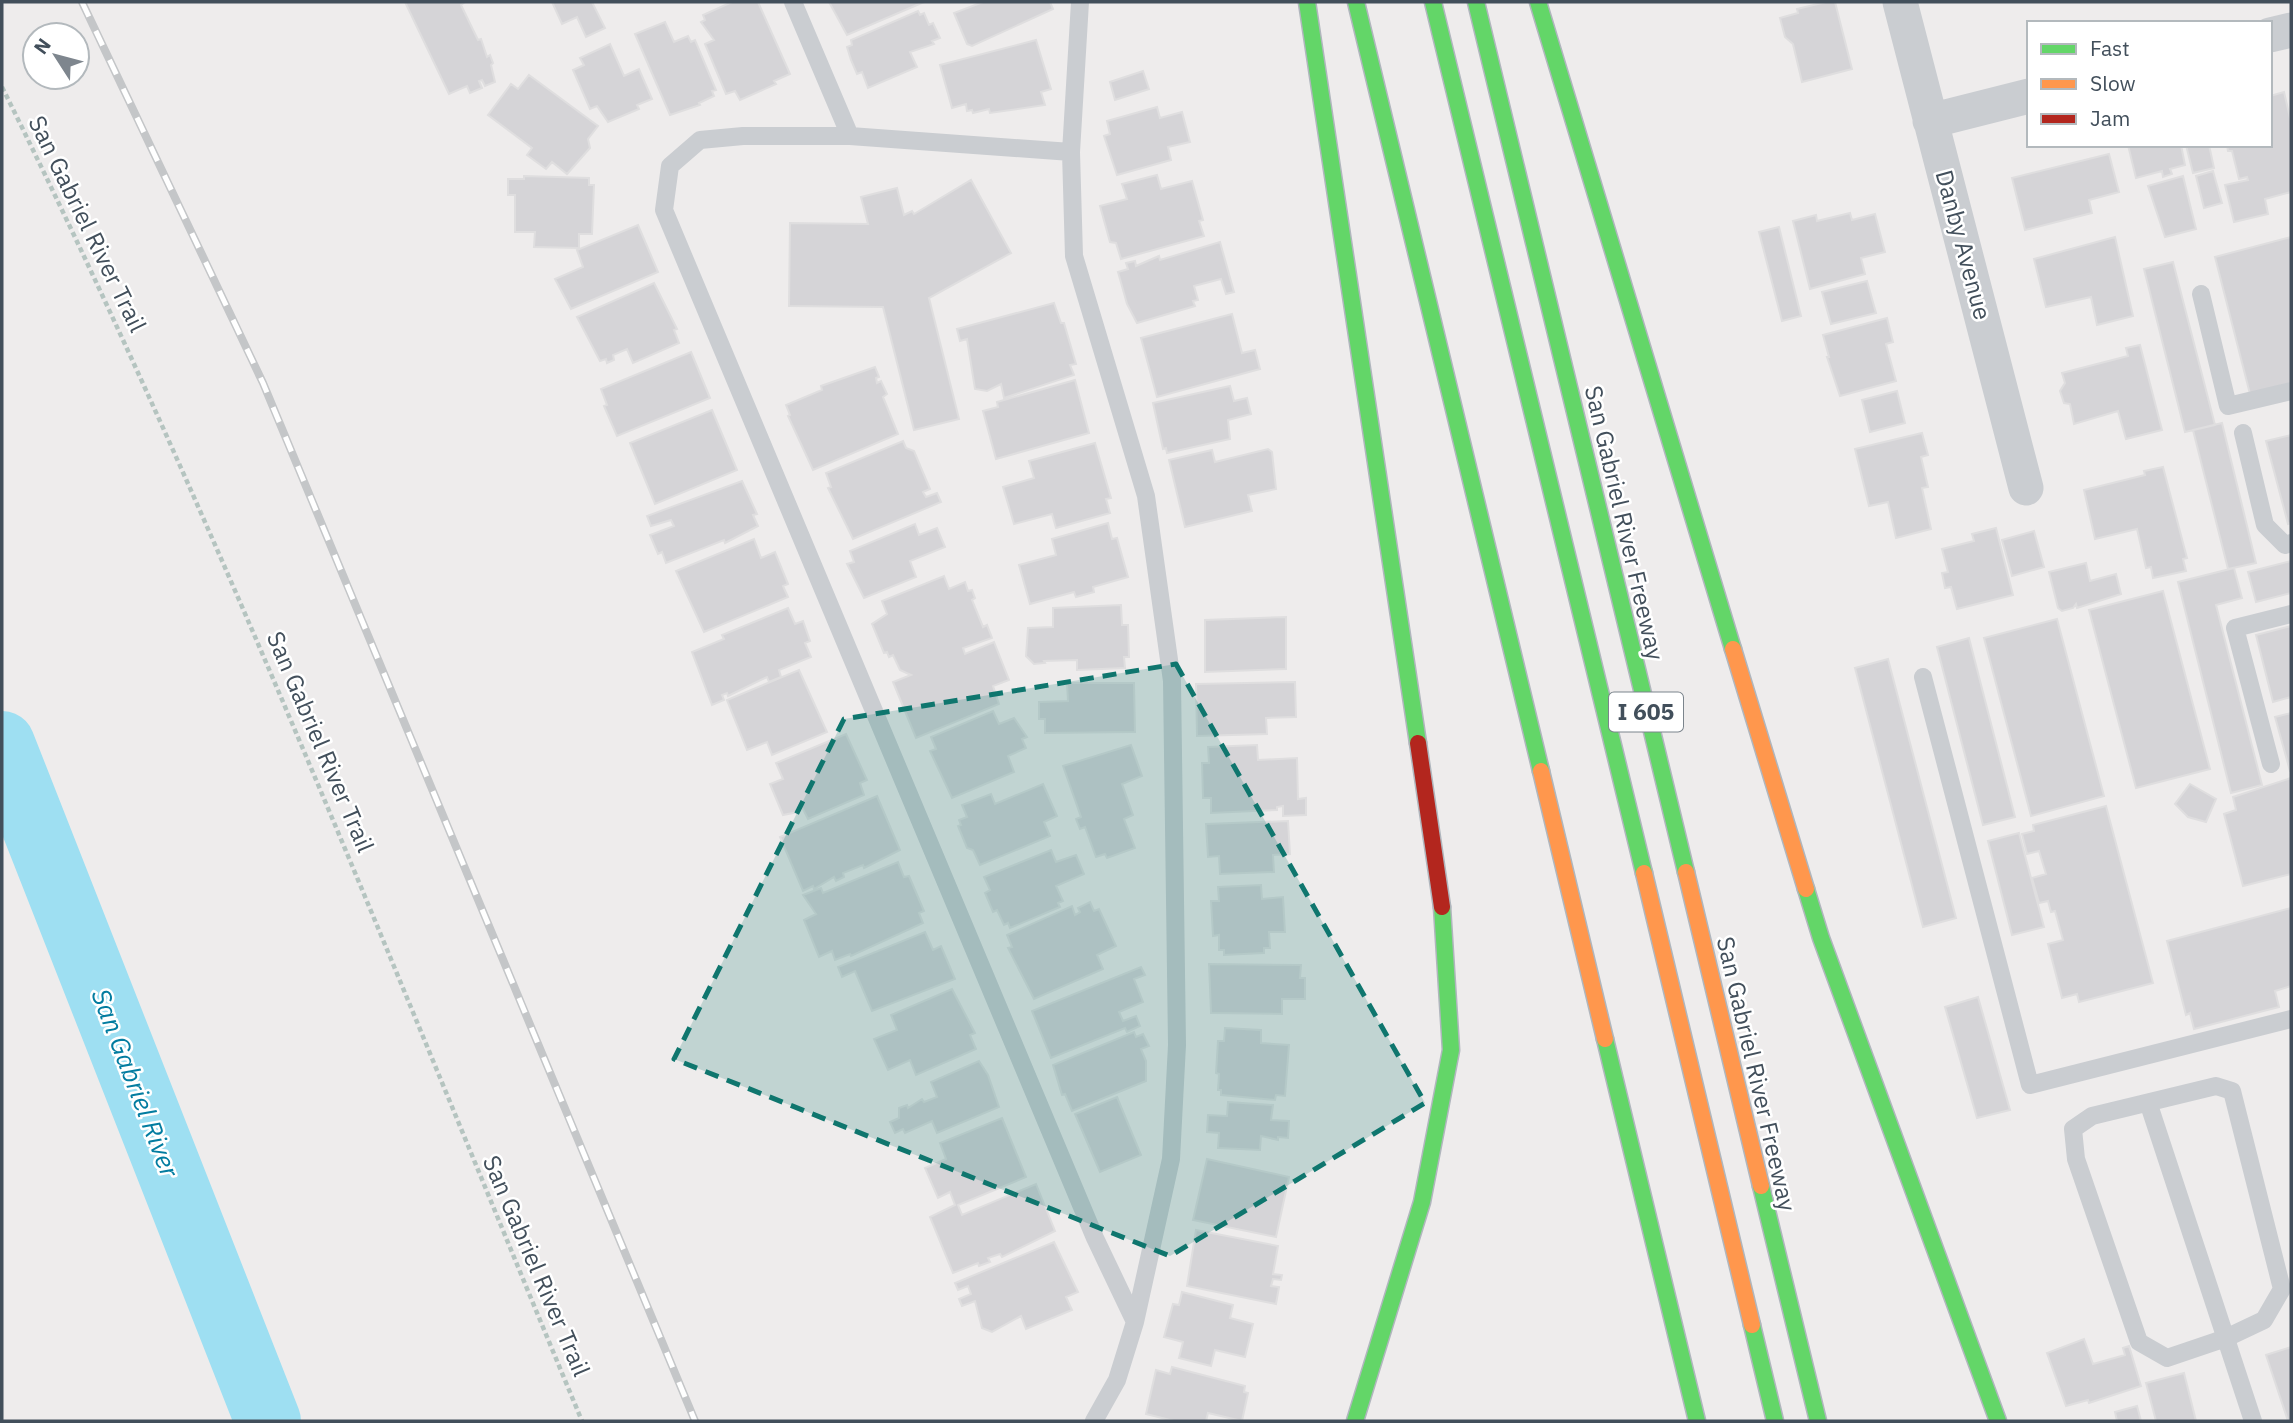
<svg xmlns="http://www.w3.org/2000/svg" width="2293" height="1423" viewBox="0 0 2293 1423" font-family="'IBM Plex Sans',sans-serif">
	<style>
		.lines { fill: none; stroke-linecap: round; stroke-linejoin: round }
		.river { stroke: #9edff2; stroke-width: 66 }
		.building { fill: #d5d4d7; stroke: #dfdedf; stroke-width: 2 }
		.fast-casing { stroke: #b0b6bd; stroke-width: 19 }
		.slow-casing { stroke: #b0b6bd; stroke-width: 19 }
		.jam-casing { stroke: #b0b6bd; stroke-width: 19 }
		.path { stroke: #b5c4c0; stroke-width: 4.5; stroke-dasharray: 5 3.5; stroke-linecap: butt }
		.lane { stroke: #cacdd1; stroke-width: 18 }
		.street { stroke: #cacdd1; stroke-width: 35 }
		.fast { stroke: #63d668; stroke-width: 16 }
		.slow { stroke: #ff974d; stroke-width: 16 }
		.jam { stroke: #b3261e; stroke-width: 16 }
		.rail-casing { stroke: #c4c6c8; stroke-width: 8 }
		.rail { stroke: #fff; stroke-width: 5; stroke-dasharray: 16; stroke-linecap: butt }
		.marked { fill: #0f766e; fill-opacity: 0.2; stroke: #0f766e; stroke-width: 5; stroke-dasharray: 14 9; stroke-linejoin: round }
		.labels { text-anchor: middle; stroke-width: 5; stroke-linejoin: round; paint-order: stroke }
		.shield { fill: #fff; stroke: #7b848c; stroke-width: 2 }
		.shield-label { font-size: 23px; font-weight: bold; fill: #424f5b }
		.street-label { font-size: 24px; fill: #424f5b; stroke: #fff }
		.water-label { font-size: 26px; font-style: italic; fill: #027ca0; stroke: #fff }
	</style>
	<rect width="100%" height="100%" fill="#eeecec"/>
	<g class="lines">
		<!-- river -->
		<path class="river" d="M2,744L268,1421"/>
	</g>
	<!-- building -->
	<path class="building" d="M405,2H465L461,5L478,40L481,39L487,57L490,55L493,63L491,65L495,82L485,86L482,80L479,81L482,88L470,93L467,86L449,94Z
		M552,2H592L605,28L586,37L577,17L562,24Z
		M732,2H758L790,74L774,81L776,84L740,100L735,91L726,94L705,44L714,40L701,22L705,20L703,15Z
		M829,2H924L847,35Z
		M983,2H1050L1053,9L972,46L967,44L954,13Z
		M1826,2H1835L1852,69L1802,82L1793,44L1785,37L1780,18L1798,13L1797,9Z
		M918,11L920,15L924,13L929,25L933,23L940,38L932,41L934,44L910,52L917,67L868,88L862,72L857,74L851,60L847,47L852,45L851,40Z
		M665,22L674,42L688,36L691,42L695,40L716,90L712,91L714,96L699,103L700,105L670,115L635,34Z
		M1036,40L1051,89L1041,92L1045,105L990,113L989,109L973,113L972,110L967,111L966,104L952,108L940,65Z
		M610,44L624,76L639,69L652,99L637,105L639,109L608,122L597,106L590,109L573,70L584,65L580,58Z
		M1143,71L1149,89L1115,100L1110,82Z
		M529,75L598,126L588,139L590,148L567,174L552,162L546,169L527,155L532,148L488,115L511,84L518,89Z
		M2284,92L2291,122V192L2265,199L2268,214L2234,222L2225,185L2248,180L2247,177L2239,179L2232,151H2228L2227,145H2270V96Z
		M1157,107L1160,118L1182,112L1190,142L1168,147L1171,160L1117,175L1104,136L1110,134L1107,121Z
		M2128,145H2181L2185,165L2170,169L2172,174L2163,177L2162,171L2136,178Z
		M2186,145H2209L2214,168L2193,173Z
		M2109,154L2119,192L2089,200L2092,213L2025,230L2012,178Z
		M2213,171L2222,203L2204,208L2196,176Z
		M1157,175L1161,189L1192,181L1203,220L1199,221L1204,236L1121,259L1116,243L1110,242L1100,206L1127,199L1122,184Z
		M524,176L589,178V185H594L592,234H579V248L534,247L535,232H515V195H508V179H524Z
		M2183,176L2196,229L2165,237L2148,186Z
		M971,180L1011,253L929,298L959,419L914,430L883,307L789,306L790,223L868,224L861,197L897,188L904,215L912,211L914,214Z
		M1850,213L1852,220L1875,214L1885,252L1861,258L1865,274L1810,289L1793,221L1816,215L1817,221Z
		M638,225L658,272L571,309L555,279L583,267L577,250Z
		M1779,227L1801,316L1782,321L1759,232Z
		M2115,237L2133,316L2097,325L2091,297L2046,307L2034,259Z
		M2291,237V383L2250,394L2215,257Z
		M1220,242L1234,292L1226,294L1221,279L1194,286L1198,300L1193,301L1195,306L1137,323L1127,304L1118,272L1128,269L1126,263L1135,261L1136,266L1159,256L1160,260Z
		M2173,262L2215,425L2185,432L2144,269Z
		M1867,281L1876,313L1831,324L1822,292Z
		M654,283L677,329L674,330L679,343L633,363L627,349L613,355L614,360L607,363L606,359L600,361L577,317Z
		M1054,303L1061,323H1064L1076,364L1070,365L1074,375L1004,398L1001,384L987,391L975,389L967,339L960,341L957,329Z
		M1232,314L1242,353L1255,350L1260,369L1157,397L1141,338Z
		M1887,318L1893,342L1886,344L1896,381L1840,396L1827,357H1829L1823,335Z
		M2140,345L2162,430L2126,439L2118,411L2074,424L2070,404L2064,403L2060,391L2065,383L2062,373L2128,356L2126,348Z
		M691,352L710,398L617,436L604,406L607,405L601,389Z
		M875,367L879,377L876,378L877,383L881,381L887,394L883,397L898,434L813,470L788,416L790,415L786,405L822,390L821,386Z
		M1075,380L1089,433L996,459L983,411L998,407L997,402Z
		M1230,386L1234,401L1247,398L1251,414L1228,420L1230,439L1167,453L1166,448L1163,449L1153,403Z
		M1897,391L1905,423L1870,432L1862,400Z
		M712,410L737,470L655,504L630,443Z
		M2222,423L2256,563L2228,569L2193,430Z
		M1922,433L1928,455L1921,457L1928,487L1922,488L1931,529L1896,538L1888,502L1869,506L1855,449Z
		M2291,435V523L2288,524L2266,441Z
		M903,441L906,448L914,451L930,489L923,492L926,497L937,493L941,502L853,539L828,488L831,487L826,473Z
		M1095,443L1111,498L1106,499L1110,513L1056,528L1052,514L1014,524L1003,487L1034,478L1029,461Z
		M1268,449L1272,452L1276,489L1248,495L1252,511L1185,527L1169,460L1212,450L1215,462Z
		M2163,467L2187,558L2183,559L2186,571L2153,578L2151,567L2146,568L2137,529L2095,539L2084,490L2145,475L2144,471Z
		M742,481L757,514L753,515L758,526L725,543L724,540L666,563L662,552L658,554L650,535L674,526L671,520L651,526L647,516Z
		M1108,523L1112,539L1117,538L1128,577L1093,587L1094,592L1076,597L1074,592L1030,604L1019,565L1056,555L1052,539Z
		M915,524L919,535L937,528L945,547L910,561L916,577L864,598L847,564L854,562L850,551Z
		M1996,528L2013,595L1957,609L1951,587L1945,588L1942,573L1948,572L1942,549L1974,541L1972,534Z
		M2034,531L2044,567L2012,576L2002,540Z
		M754,539L761,558L775,552L788,584L783,586L788,597L704,632L676,571Z
		M2291,561V593L2256,602L2248,572Z
		M2086,563L2090,581L2116,574L2121,594L2077,608L2076,604L2073,608L2062,611L2058,608L2049,572Z
		M2234,568L2242,598L2216,605L2262,785L2231,793L2178,582Z
		M944,576L949,589L965,582L968,591L972,590L975,598L972,600L983,627L987,625L992,638L963,648L965,654L994,642L1009,680L993,686L999,704L916,738L893,682L911,675L900,670L893,655L889,657L887,652L884,653L872,624L887,614L882,601Z
		M2163,591L2210,769L2136,788L2089,610Z
		M1121,605L1122,625H1128L1129,657H1124L1125,668L1077,670V660L1044,661L1045,663L1034,664L1026,656L1028,628L1053,627V608Z
		M788,608L795,624L803,621L810,641L805,643L811,657L779,670L781,677L769,682L767,677L728,696L727,693L722,695L724,700L712,705L692,652L724,639L722,635Z
		M1286,617V669L1205,672V620Z
		M2057,619L2104,796L2031,816L1984,638Z
		M2291,626V697L2273,702L2256,635Z
		M1969,638L2015,817L1983,825L1937,647Z
		M1888,659L1956,918L1923,927L1855,668Z
		M799,670L827,732L772,755L767,742L747,750L727,700Z
		M1295,682L1296,717L1266,718L1267,734L1197,736L1196,684Z
		M1067,683H1134L1135,732L1045,733V719H1039V702L1068,701Z
		M993,711L999,724L1014,718L1027,737L1022,739L1026,748L1008,756L1014,772L952,798L930,751L936,749L931,737Z
		M2291,713V771H2290L2275,717Z
		M846,734L867,780L860,783L864,795L808,819L802,807L797,809L798,812L783,815L770,784L783,779L776,763Z
		M1131,745L1142,776L1122,784L1133,815L1124,819L1135,848L1107,858L1105,854L1096,857L1085,827L1080,829L1076,819L1081,817L1063,766Z
		M1257,745L1258,760L1297,758L1298,799L1306,798V815L1283,816V806L1277,807V810L1211,813V798H1203L1202,763H1209L1208,747Z
		M2291,778V874L2243,886L2224,814L2236,810L2233,797Z
		M1043,784L1057,816L1044,822L1050,836L980,865L973,850L967,848L958,826L961,825L959,820L967,817L962,805L991,794L995,804Z
		M2190,784L2216,799L2206,822L2188,817L2175,804Z
		M877,796L900,850L864,868L863,865L843,873L844,877L836,881L834,877L814,889L813,886L803,891L780,837Z
		M2106,806L2153,983L2079,1002L2077,994L2062,998L2048,944L2063,940L2055,911L2051,912L2048,901L2039,903L2032,878L2046,874L2039,851L2027,854L2022,834L2034,831L2033,825Z
		M1288,821L1290,854L1273,855L1274,872L1220,874L1219,856L1208,857L1206,824Z
		M2019,833L2044,927L2012,935L1988,841Z
		M1051,850L1056,862L1076,855L1084,874L1056,886L1063,901L1058,903L1060,907L1010,928L1008,923L1004,925L997,910L993,912L985,893L990,890L984,877Z
		M898,862L904,877L909,876L924,911L919,913L923,923L851,956L850,954L835,960L832,951L819,957L804,920L816,914L803,895L821,888L823,893Z
		M1261,885L1262,899L1283,897L1285,932H1269L1270,948H1264V953L1224,955V950H1219V935L1213,936L1211,901H1219L1218,887Z
		M1090,902L1094,911L1099,909L1116,946L1097,955L1103,969L1034,999L1008,948L1012,947L1007,935L1072,906L1075,915L1080,912L1078,908Z
		M2291,908V986L2275,991L2279,1007L2194,1029L2190,1013L2186,1015L2167,941Z
		M925,932L933,950L941,946L955,979L872,1011L855,971L842,977L838,967Z
		M1209,964L1301,965L1300,978H1305V999H1282V1014L1211,1013Z
		M1141,967L1145,975L1134,979L1143,1002L1119,1012L1123,1021L1136,1016L1140,1026L1127,1032L1125,1028L1051,1058L1032,1011Z
		M952,989L975,1033L970,1035L976,1049L916,1075L910,1060L888,1070L874,1039L897,1030L891,1015Z
		M1978,997L2010,1110L1977,1118L1945,1007Z
		M1225,1028L1261,1030V1043L1289,1045L1285,1096L1276,1095L1275,1100L1221,1095V1090H1218L1219,1074L1216,1073L1218,1041H1224Z
		M1134,1032L1136,1037L1143,1034L1149,1046L1141,1049L1146,1061V1081L1072,1111L1065,1094L1062,1095L1053,1065Z
		M979,1061L988,1075L999,1107L937,1133L932,1121L905,1133L903,1129L895,1133L890,1122L899,1118V1108L907,1105L908,1108L922,1099L924,1102L937,1097L931,1082Z
		M1117,1097L1141,1155L1100,1172L1075,1114Z
		M1228,1102L1273,1105L1271,1120L1289,1121L1288,1138L1278,1137V1140L1261,1136L1260,1150L1218,1148L1219,1133L1207,1132L1208,1115L1227,1116Z
		M1002,1118L1026,1177L958,1205L962,1215L1036,1184L1055,1231L1002,1257L1000,1254L988,1258L990,1262L979,1266L978,1263L953,1273L930,1217L955,1205L950,1192L938,1198L925,1168L946,1159L940,1143Z
		M1207,1159L1289,1177L1276,1237L1193,1220Z
		M1196,1230L1278,1246L1273,1274L1282,1275L1281,1280L1273,1279L1271,1286L1279,1287L1276,1304L1187,1286Z
		M1054,1242L1078,1292L1066,1297L1072,1310L1026,1329L1021,1316L992,1332L982,1328L975,1301L962,1306L959,1299L971,1294L968,1286L958,1290L955,1283Z
		M1182,1292L1233,1305L1230,1318L1253,1324L1245,1357L1215,1350L1211,1366L1179,1358L1183,1342L1164,1337L1173,1304L1179,1305Z
		M2084,1339L2093,1364L2125,1355L2123,1348L2129,1346L2141,1386L2095,1401L2089,1403L2088,1400L2066,1406L2047,1353Z
		M2291,1347V1421H2288L2266,1355Z
		M1172,1367L1245,1386L1244,1392L1248,1393L1242,1421L1208,1413L1206,1421H1174L1146,1414L1156,1370L1170,1374Z
		M2184,1373L2196,1421H2156L2146,1383Z
		M2137,1406L2141,1421H2117L2115,1412Z"/>
	<g class="lines">
		<!-- fast casing -->
		<g class="fast-casing">
			<path id="fast" d="M1307,2L1418,743
				M1356,2L1541,771
				M1433,2L1644,873
				M1476,2L1686,872
				M1538,2L1733,649
				M1806,889L1821,938L1998,1421
				M1605,1039L1697,1421
				M1761,1186L1818,1421
				M1752,1325L1775,1421
				M1355,1421L1422,1202L1451,1050L1442,907"/>
		</g>
		<!-- slow casing -->
		<g class="slow-casing">
			<path id="slow" d="M1733,649L1806,889
				M1541,771L1605,1039
				M1686,872L1761,1186
				M1644,873L1752,1325"/>
		</g>
		<!-- jam casing -->
		<g class="jam-casing">
			<path id="jam" d="M1418,743L1442,907"/>
		</g>
		<!-- path -->
		<path class="path" d="M2,87C218,521 395,973 582,1421"/>
		<!-- lane -->
		<path class="lane" d="M793,2L850,136
			M1080,2L1071,152L1074,256L1146,496L1172,681L1177,1045L1171,1159L1135,1322L1117,1380L1094,1421
			M1071,152L850,136H743L700,140L670,166L664,210L1095,1238L1135,1322
			M2201,294L2228,406L2291,391
			M2243,433L2265,525L2285,545L2291,543
			M1923,677L2030,1085L2291,1019
			M2271,764L2235,628L2291,614
			M2216,1086L2232,1091L2282,1289L2264,1320L2226,1338L2167,1358L2139,1342L2076,1159L2073,1129L2092,1116Z
			M2149,1105L2253,1421"/>
		<!-- street -->
		<path class="street" d="M1900,2L2026,488
			M2270,35L2291,30
			M1930,121L2029,96"/>
		<!-- fast -->
		<use href="#fast" class="fast"/>
		<!-- slow -->
		<use href="#slow" class="slow"/>
		<!-- jam -->
		<use href="#jam" class="jam"/>
		<!-- rail casing -->
		<g class="rail-casing">
			<path id="rail" d="M82,2L263,383L695,1421"/>
		</g>
		<!-- rail -->
		<use href="#rail" class="rail"/>
	</g>
	<!-- marked area -->
	<path class="marked" d="M1176,664L1425,1103L1170,1256L674,1059L844,719Z"/>
	<g class="labels">
		<!-- shield labels -->
		<rect class="shield" x="1609" y="692.5" width="74" height="39" rx="5"/>
		<g class="shield-label">
			<text x="1646" y="720">I 605</text>
		</g>
		<!-- street labels -->
		<g class="street-label">
			<text transform="translate(87 224) rotate(64)" y="8">San Gabriel River Trail</text>
			<text transform="translate(1963 245) rotate(75)" y="8">Danby Avenue</text>
			<text transform="translate(1624 523) rotate(77)" y="8">San Gabriel River Freeway</text>
			<text transform="translate(320 742) rotate(67)" y="8">San Gabriel River Trail</text>
			<text transform="translate(1756 1074) rotate(77)" y="8">San Gabriel River Freeway</text>
			<text transform="translate(536 1266) rotate(67)" y="8">San Gabriel River Trail</text>
		</g>
		<!-- water labels -->
		<g class="water-label">
			<text transform="translate(135 1083) rotate(69)" y="9">San Gabriel River</text>
		</g>
	</g>
	<!-- border -->
	<rect width="2293" height="1423" fill="none" stroke="#424f5b" stroke-width="7"/>
	<!-- legend -->
	<rect x="2027" y="21" width="245" height="126" fill="#ffffff" stroke="#b3b9bd" stroke-width="2"/>
	<rect x="2041" y="44" width="35" height="10" fill="#63d668" stroke="#b3b9bd" stroke-width="2"/>
	<text x="2090" y="56" font-size="21" fill="#424f5b">Fast</text>
	<rect x="2041" y="79" width="35" height="10" fill="#ff974d" stroke="#b3b9bd" stroke-width="2"/>
	<text x="2090" y="91" font-size="21" fill="#424f5b">Slow</text>
	<rect x="2041" y="114" width="35" height="10" fill="#b3261e" stroke="#b3b9bd" stroke-width="2"/>
	<text x="2090" y="126" font-size="21" fill="#424f5b">Jam</text>
	<!-- north arrow -->
	<g transform="translate(56 56) rotate(306)"><circle r="33" fill="#ffffff" stroke="#b3b9bd" stroke-width="2"/>
	<path d="M0-5L12 26L0 18L-12 26Z" fill="#7e868e"/>
	<text y="-10" font-size="19" font-weight="bold" text-anchor="middle" fill="#424f5b">N</text>
	</g>
</svg>
